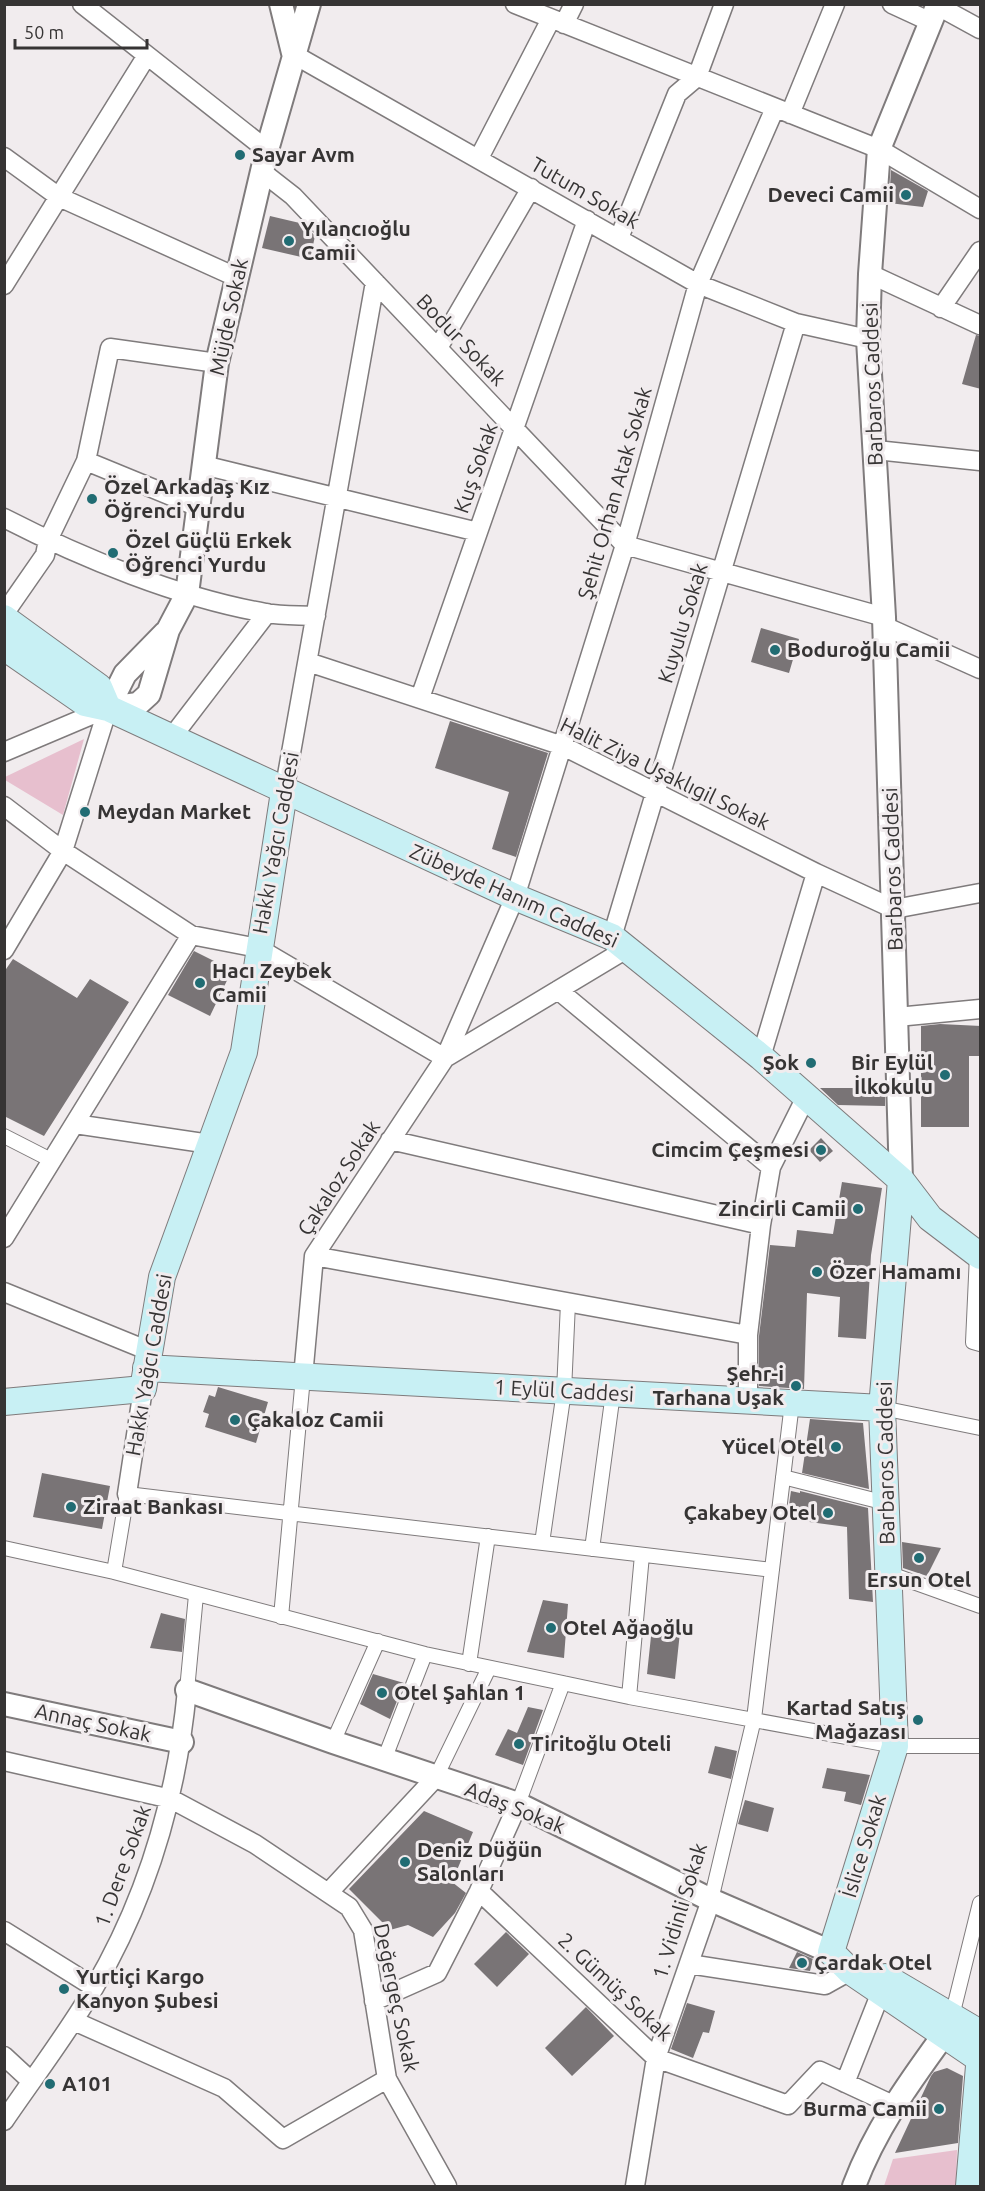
<svg xmlns="http://www.w3.org/2000/svg" width="985" height="2191" viewBox="0 0 985 2191" font-family="Ubuntu,sans-serif">
	<style>
		.green { fill: #e7bfce }
		.building { fill: #797476 }
		.lines { fill: none; stroke-linecap: round; stroke-linejoin: round }
		.pedestrian-casing { stroke: #7f7b7c; stroke-width: 16 }
		.minor-casing { stroke: #7f7b7c; stroke-width: 21 }
		.tertiary-casing { stroke: #7f7b7c; stroke-width: 26 }
		.secondary-casing { stroke: #7f7b7c; stroke-width: 28 }
		.pedestrian { stroke: #fff; stroke-width: 14 }
		.minor { stroke: #fff; stroke-width: 18 }
		.tertiary { stroke: #fff; stroke-width: 22 }
		.secondary { stroke: #c8f0f4; stroke-width: 26 }
		.poi-dot { fill: #216c73; stroke: #f1ecee; stroke-width: 2 }
		.labels { text-anchor: middle; stroke-width: 6; stroke-linejoin: round; paint-order: stroke }
		.poi-label { font-size: 21px; font-weight: bold; fill: #363434; stroke: #f1ecee; text-anchor: start }
		.street-label { font-size: 21px; fill: #363434; stroke: #f1ecee }
	</style>
	<rect width="100%" height="100%" fill="#f1ecee"/>
	<!-- green -->
	<path class="green" d="M84,739L63,815L5,780V777Z
		M957,2150L956,2186H884L893,2159Z"/>
	<!-- building -->
	<path class="building" d="M891,170L928,191L923,207L889,203Z
		M270,216L304,224L315,236L310,259L262,248Z
		M976,335L981,336V389L962,384Z
		M761,628L799,639L789,673L751,662Z
		M450,721L548,753L516,857L492,849L509,792L435,768Z
		M194,951L232,970L210,1016L168,995Z
		M13,959L77,998L90,979L129,1002L44,1136L4,1116V972Z
		M940,1024L981,1026V1056H969V1127H921V1026Z
		M820,1088H885V1106L838,1105Z
		M821,1138L833,1151L820,1162L809,1150Z
		M842,1182L882,1188L871,1255L866,1339L838,1337L840,1297L807,1293L804,1389L759,1386V1336L770,1245L795,1247L797,1230L833,1234Z
		M218,1387L268,1402L256,1443L205,1427L209,1414L203,1412L209,1395L215,1397Z
		M810,1419L863,1423L869,1489L802,1473Z
		M42,1473L110,1486L102,1529L33,1517Z
		M791,1491L800,1493V1491L868,1508L873,1602L849,1599L847,1527L787,1519Z
		M902,1542L941,1548L927,1576L903,1568Z
		M543,1600L568,1604L564,1658L527,1652Z
		M161,1613L185,1619L182,1652L150,1648Z
		M652,1627L680,1632L675,1679L647,1674Z
		M373,1674L404,1683L390,1719L360,1704Z
		M528,1707L543,1710L523,1765L495,1755L508,1729L517,1733Z
		M715,1746L737,1751L731,1779L708,1773Z
		M827,1768L870,1775L861,1805L844,1801L846,1792L822,1788Z
		M745,1800L774,1808L768,1832L738,1824Z
		M424,1811L473,1832L452,1882L466,1893L455,1913L433,1937L408,1925L390,1930L349,1889Z
		M506,1932L529,1954L497,1987L474,1964Z
		M797,1952L813,1959L810,1971L789,1968Z
		M687,2003L715,2011L709,2033L703,2032L693,2058L671,2049Z
		M586,2007L614,2036L572,2076L545,2048Z
		M947,2068L963,2076L958,2143L895,2153L931,2076L934,2072Z"/>
	<g class="lines">
		<!-- pedestrian casing -->
		<g class="pedestrian-casing">
			<path id="pedestrian" d="M4,1136L51,1160
				M977,1255L973,1342L980,1344
				M882,1408L980,1428
				M783,1477L886,1503
				M542,1543L564,1391L568,1303
				M4,1548L114,1572L425,1654L629,1697L895,1746H980
				M592,1549L613,1393
				M114,1572L127,1494L772,1570
				M888,1573L980,1606
				M281,1617L303,1377
				M469,1664L488,1536
				M187,1690L196,1595
				M629,1697L642,1555
				M333,1742L378,1641
				M384,1760L425,1654
				M436,1777L489,1668
				M518,1804L563,1683
				M711,1900L754,1719L792,1403
				M952,2016L980,1903"/>
		</g>
		<!-- minor casing -->
		<g class="minor-casing">
			<path id="minor" d="M82,4L267,150
				M515,4L879,149L980,209
				M892,4L931,22
				M938,6L980,29
				M564,24L574,4
				M293,54L698,284L796,323L868,339
				M790,114L835,4
				M4,157L59,197L236,277
				M479,158L551,19
				M261,171L293,196L625,545L884,617
				M619,238L677,94L697,77L724,4
				M870,274L980,325
				M4,285L146,57
				M941,308L980,251
				M438,348L531,188
				M876,450L980,461
				M86,461L198,507
				M203,465L478,532
				M4,518C82,558 179,598 266,613C282,616 299,615 316,616
				M4,614L45,555L48,540L86,461L110,348L217,363
				M884,626L980,669
				M308,662L563,746L816,873L894,909L980,893
				M420,698L587,220
				M172,737L267,613
				M4,752L108,708
				M284,792L375,282
				M4,806L63,851L191,935L258,948L445,1058L628,948
				M612,937L796,323
				M4,950L63,851L108,708
				M558,990L771,1167
				M897,1017L980,1009
				M761,1057L816,873
				M75,1124L210,1144
				M390,1140L761,1225
				M4,1238L191,935
				M314,1256L748,1335
				M4,1292L149,1351
				M303,1377L314,1256L445,1058L515,897L625,545L698,284L775,108
				M748,1400V1335L761,1225L771,1167L806,1097
				M127,1494L143,1389
				M4,1761L171,1799L255,1844L349,1907L363,1930L387,2079L447,2186
				M479,1891L656,2058L788,2105L820,2071L893,2105
				M329,1892L436,1777
				M4,1931L94,1987
				M689,1964L825,1985L850,1971
				M374,2001L437,1973L479,1891L518,1804
				M74,2021L224,2088L283,2139L387,2079
				M4,2056L31,2081
				M845,2083L881,1992
				M4,2121C34,2077 67,2034 94,1988C148,1896 177,1796 187,1690
				M635,2186L656,2058L711,1900"/>
		</g>
		<!-- tertiary casing -->
		<g class="tertiary-casing">
			<path id="tertiary" d="M281,4L293,53
				M108,708L138,704L149,694L168,630L187,594L217,363L267,150L309,4
				M108,708L125,674L165,633
				M901,1180L884,617L868,339L870,274L879,149L938,4
				M187,1690L333,1742L518,1804L711,1900L831,1952
				M4,1704L182,1742
				M854,2186C875,2130 908,2084 943,2036"/>
		</g>
		<!-- secondary casing -->
		<g class="secondary-casing">
			<path id="secondary" d="M4,618L99,687L108,708L515,897L612,937L761,1057L901,1180L930,1218L980,1256
				M4,647L85,703L108,708
				M901,1180L882,1408L895,1746L831,1952L850,1971L978,2058
				M146,1368L882,1408
				M4,1402L143,1389L162,1277L244,1052L284,792
				M885,1977L980,2033
				M969,2186L980,2054"/>
		</g>
		<!-- pedestrian -->
		<use href="#pedestrian" class="pedestrian"/>
		<!-- minor -->
		<use href="#minor" class="minor"/>
		<!-- tertiary -->
		<use href="#tertiary" class="tertiary"/>
		<!-- secondary -->
		<use href="#secondary" class="secondary"/>
	</g>
	<!-- markers -->
	<g class="poi-dot">
		<circle cx="240" cy="155" r="6"/>
		<circle cx="906" cy="195" r="6"/>
		<circle cx="289" cy="241" r="6"/>
		<circle cx="92" cy="499" r="6"/>
		<circle cx="113" cy="553" r="6"/>
		<circle cx="775" cy="650" r="6"/>
		<circle cx="85" cy="812" r="6"/>
		<circle cx="200" cy="983" r="6"/>
		<circle cx="811" cy="1063" r="6"/>
		<circle cx="945" cy="1075" r="6"/>
		<circle cx="821" cy="1150" r="6"/>
		<circle cx="858" cy="1209" r="6"/>
		<circle cx="817" cy="1272" r="6"/>
		<circle cx="796" cy="1386" r="6"/>
		<circle cx="235" cy="1420" r="6"/>
		<circle cx="836" cy="1447" r="6"/>
		<circle cx="71" cy="1507" r="6"/>
		<circle cx="828" cy="1513" r="6"/>
		<circle cx="919" cy="1558" r="6"/>
		<circle cx="551" cy="1628" r="6"/>
		<circle cx="382" cy="1693" r="6"/>
		<circle cx="918" cy="1720" r="6"/>
		<circle cx="519" cy="1744" r="6"/>
		<circle cx="405" cy="1862" r="6"/>
		<circle cx="802" cy="1963" r="6"/>
		<circle cx="64" cy="1989" r="6"/>
		<circle cx="50" cy="2084" r="6"/>
		<circle cx="939" cy="2109" r="6"/>
	</g>
	<g class="labels">
		<!-- poi labels -->
		<g class="poi-label">
			<text x="252" y="162">Sayar Avm</text>
			<text x="894" y="202" text-anchor="end">Deveci Camii</text>
			<text x="301" y="236">Yılancıoğlu<tspan x="301" dy="24">Camii</tspan></text>
			<text x="104" y="494">Özel Arkadaş Kız<tspan x="104" dy="24">Öğrenci Yurdu</tspan></text>
			<text x="125" y="548">Özel Güçlü Erkek<tspan x="125" dy="24">Öğrenci Yurdu</tspan></text>
			<text x="787" y="657">Boduroğlu Camii</text>
			<text x="97" y="819">Meydan Market</text>
			<text x="212" y="978">Hacı Zeybek<tspan x="212" dy="24">Camii</tspan></text>
			<text x="799" y="1070" text-anchor="end">Şok</text>
			<text x="933" y="1070" text-anchor="end">Bir Eylül<tspan x="933" dy="24">İlkokulu</tspan></text>
			<text x="809" y="1157" text-anchor="end">Cimcim Çeşmesi</text>
			<text x="846" y="1216" text-anchor="end">Zincirli Camii</text>
			<text x="829" y="1279">Özer Hamamı</text>
			<text x="784" y="1381" text-anchor="end">Şehr-i<tspan x="784" dy="24">Tarhana Uşak</tspan></text>
			<text x="247" y="1427">Çakaloz Camii</text>
			<text x="824" y="1454" text-anchor="end">Yücel Otel</text>
			<text x="83" y="1514">Ziraat Bankası</text>
			<text x="816" y="1520" text-anchor="end">Çakabey Otel</text>
			<text x="919" y="1587" text-anchor="middle">Ersun Otel</text>
			<text x="563" y="1635">Otel Ağaoğlu</text>
			<text x="394" y="1700">Otel Şahlan 1</text>
			<text x="906" y="1715" text-anchor="end">Kartad Satış<tspan x="906" dy="24">Mağazası</tspan></text>
			<text x="531" y="1751">Tiritoğlu Oteli</text>
			<text x="417" y="1857">Deniz Düğün<tspan x="417" dy="24">Salonları</tspan></text>
			<text x="814" y="1970">Çardak Otel</text>
			<text x="76" y="1984">Yurtiçi Kargo<tspan x="76" dy="24">Kanyon Şubesi</tspan></text>
			<text x="62" y="2091">A101</text>
			<text x="927" y="2116" text-anchor="end">Burma Camii</text>
		</g>
		<!-- street labels -->
		<g class="street-label">
			<text transform="translate(585 193) rotate(30)" y="7">Tutum Sokak</text>
			<text transform="translate(229 317) rotate(-78)" y="7">Müjde Sokak</text>
			<text transform="translate(461 340) rotate(46)" y="7">Bodur Sokak</text>
			<text transform="translate(873 384) rotate(-92)" y="7">Barbaros Caddesi</text>
			<text transform="translate(476 468) rotate(-71)" y="7">Kuş Sokak</text>
			<text transform="translate(615 493) rotate(-74)" y="7">Şehit Orhan Atak Sokak</text>
			<text transform="translate(683 623) rotate(-73)" y="7">Kuyulu Sokak</text>
			<text transform="translate(665 774) rotate(26)" y="7">Halit Ziya Uşaklıgil Sokak</text>
			<text transform="translate(276 843) rotate(-80)" y="7">Hakkı Yağcı Caddesi</text>
			<text transform="translate(893 869) rotate(-92)" y="7">Barbaros Caddesi</text>
			<text transform="translate(514 896) rotate(24)" y="7">Zübeyde Hanım Caddesi</text>
			<text transform="translate(339 1178) rotate(-57)" y="7">Çakaloz Sokak</text>
			<text transform="translate(149 1365) rotate(-80)" y="7">Hakkı Yağcı Caddesi</text>
			<text transform="translate(564 1391) rotate(3)" y="7">1 Eylül Caddesi</text>
			<text transform="translate(886 1463) rotate(-91)" y="7">Barbaros Caddesi</text>
			<text transform="translate(93 1723) rotate(12)" y="7">Annaç Sokak</text>
			<text transform="translate(515 1808) rotate(22)" y="7">Adaş Sokak</text>
			<text transform="translate(864 1846) rotate(-73)" y="7">İslice Sokak</text>
			<text transform="translate(123 1866) rotate(-70)" y="7">1. Dere Sokak</text>
			<text transform="translate(680 1911) rotate(-73)" y="7">1. Vidinli Sokak</text>
			<text transform="translate(615 1987) rotate(43)" y="7">2. Gümüş Sokak</text>
			<text transform="translate(396 1998) rotate(78)" y="7">Değergeç Sokak</text>
		</g>
	</g>
	<!-- border -->
	<rect width="985" height="2191" fill="none" stroke="#363434" stroke-width="12"/>
	<!-- scale -->
	<path d="M15 39v9h132v-9" fill="none" stroke="#363434" stroke-width="3"/>
	<text x="24" y="39" font-size="18" fill="#363434" stroke="#f1ecee" stroke-width="4.5" paint-order="stroke">50 m</text>
</svg>
